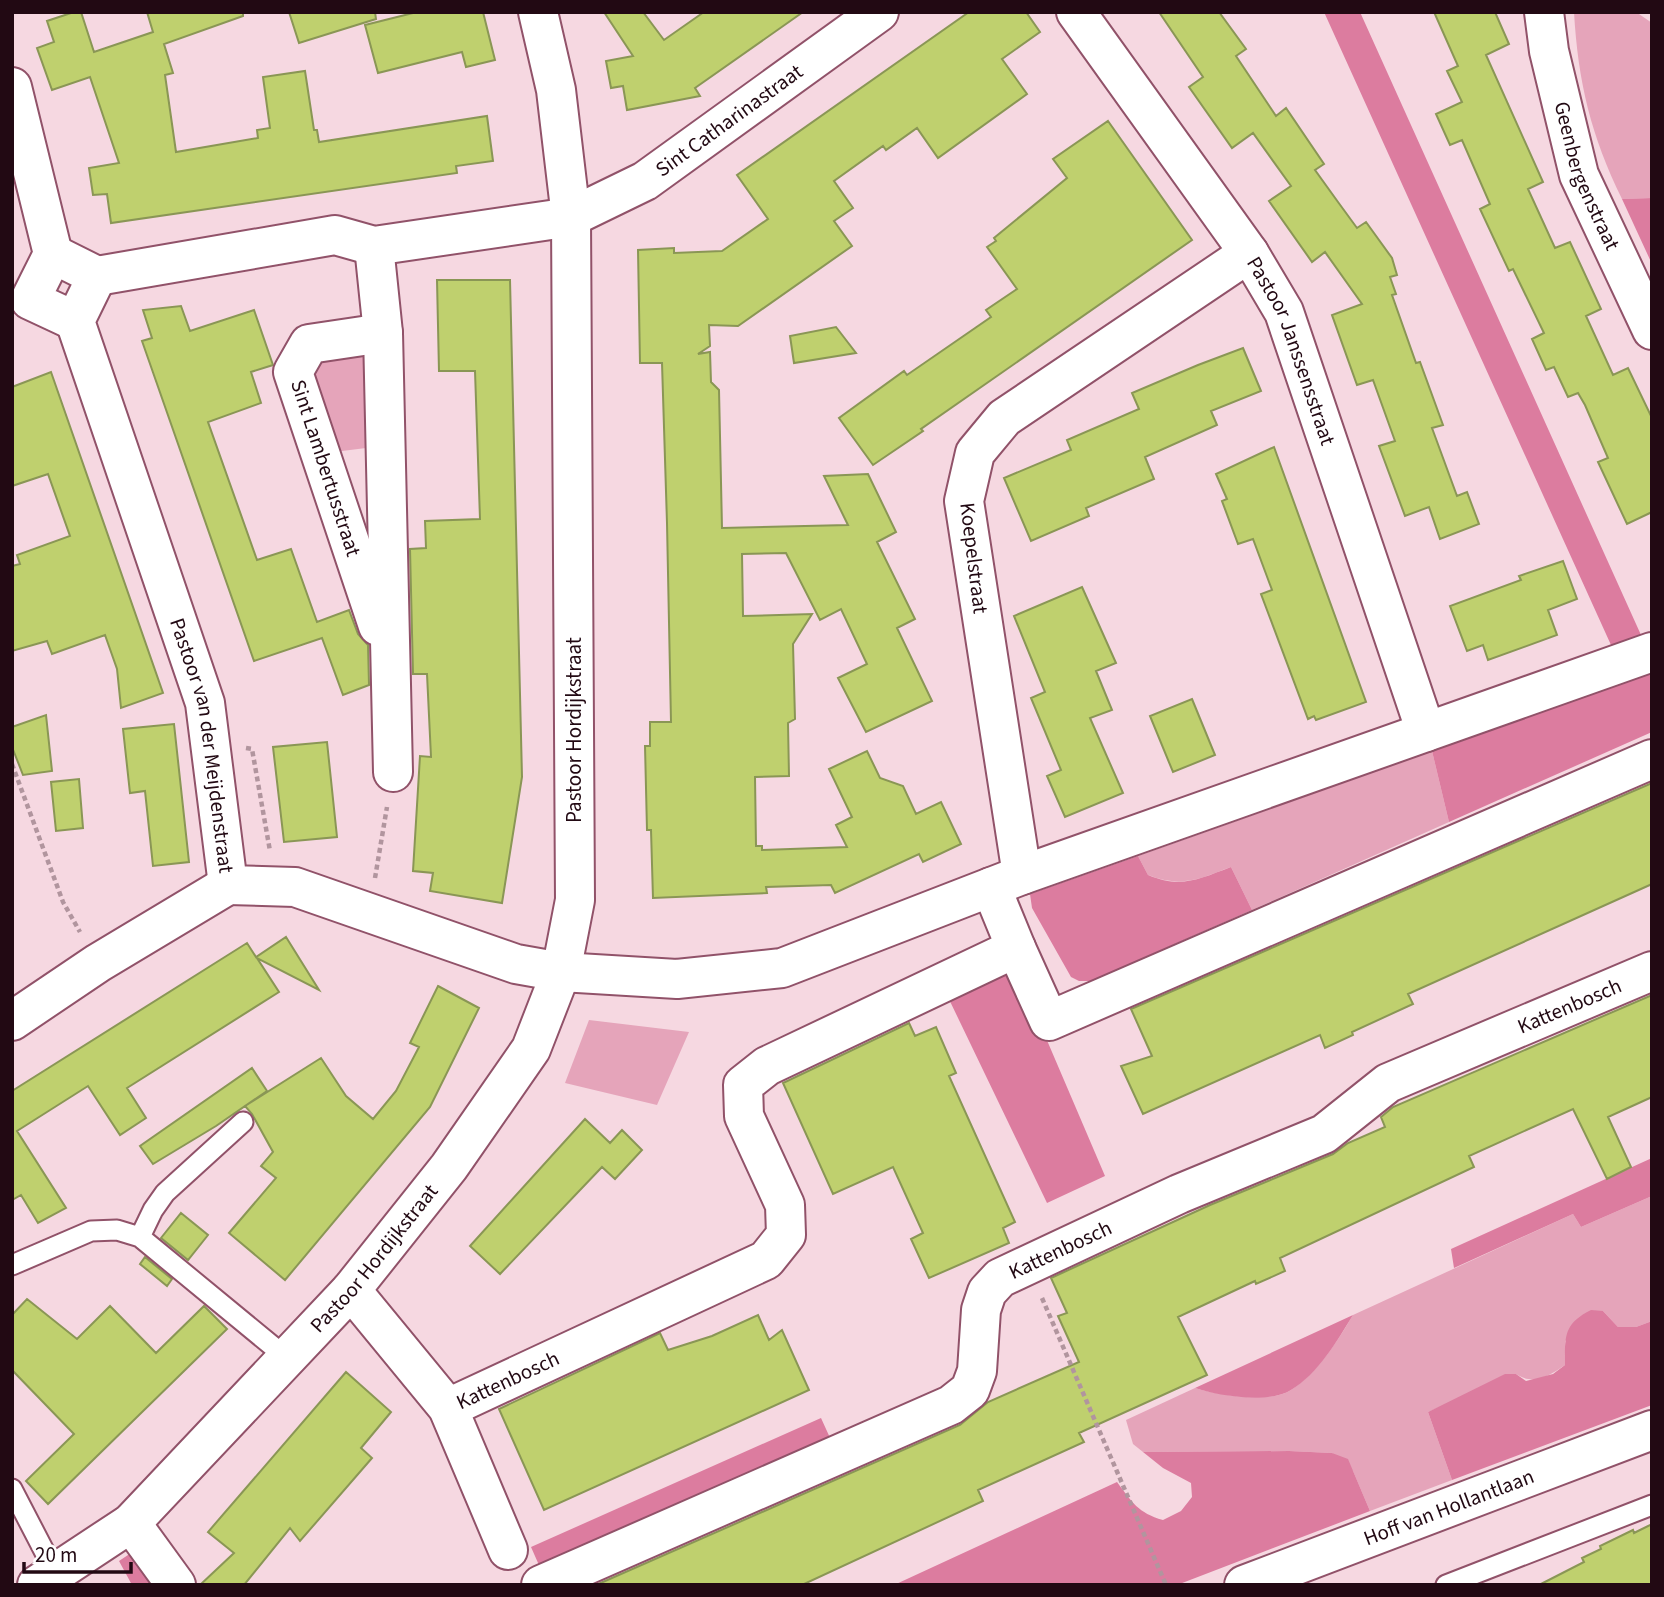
<svg xmlns="http://www.w3.org/2000/svg" width="1664" height="1597" viewBox="0 0 1664 1597" font-family="'Source Sans 3',sans-serif">
	<style>
		.green { fill: #e5a4ba }
		.forest { fill: #dc7c9f }
		.building { fill: #bfd06e; stroke: #8a9655; stroke-width: 2 }
		.lines { fill: none; stroke-linecap: round; stroke-linejoin: round }
		.lane-casing { stroke: #915269; stroke-width: 23 }
		.street-casing { stroke: #915269; stroke-width: 42 }
		.path { stroke: #b1959e; stroke-width: 4.5; stroke-dasharray: 5 3.5; stroke-linecap: butt }
		.lane { stroke: #fff; stroke-width: 19 }
		.street { stroke: #fff; stroke-width: 38 }
		.labels { text-anchor: middle; stroke-width: 5; stroke-linejoin: round; paint-order: stroke }
		.street-label { font-size: 21px; fill: #220913; stroke: #fff }
	</style>
	<rect width="100%" height="100%" fill="#f6d8e1"/>
	<!-- green -->
	<path class="green" d="M1574,12H1636L1652,23V198L1622,199C1591,136 1578,82 1574,12Z
		M362,347L371,356L374,447L334,452L305,372L316,353Z
		M1432,751L1449,822L1252,910L1231,867C1199,879 1182,888 1148,875L1138,856Z
		M589,1020L689,1032L657,1105L565,1083Z
		M1652,1196V1321L1636,1327H1618L1603,1311L1565,1341V1365C1549,1376 1534,1386 1516,1374L1428,1412L1452,1480L1370,1511L1353,1471L1332,1453L1289,1451L1143,1452L1133,1444L1126,1420L1195,1388C1218,1395 1270,1404 1291,1390C1318,1372 1337,1342 1353,1315L1573,1214L1581,1227Z"/>
	<!-- forest -->
	<path class="forest" d="M1324,12H1360L1641,635L1611,645Z
		M1652,198V264L1622,199Z
		M1652,673V732L1449,822L1432,751Z
		M1138,856L1148,875C1181,889 1199,879 1231,867L1252,910L1091,981H1079L1071,977L1032,908L1030,894Z
		M1011,964L1046,1038L1105,1176L1047,1203L946,993Z
		M1652,1158V1196L1581,1227L1573,1214L1454,1268L1451,1249Z
		M1591,1310L1603,1311L1618,1327H1636L1652,1321V1405L1452,1480L1428,1412L1505,1374H1516L1526,1381L1553,1374L1565,1365C1565,1337 1563,1324 1591,1310Z
		M1353,1315C1337,1341 1318,1374 1291,1390C1269,1404 1219,1396 1195,1388Z
		M821,1418L831,1440L542,1572L531,1547Z
		M1289,1451L1332,1453L1348,1459L1370,1511L1177,1585H894L1117,1482C1132,1502 1138,1513 1163,1520L1181,1511L1192,1497L1191,1483L1163,1468L1143,1452Z
		M137,1549L172,1585H132L119,1561Z"/>
	<!-- building -->
	<path class="building" d="M74,12H81L94,52L153,32L147,12H243V16L164,44L173,73L165,75L176,152L258,138L257,130L270,128L263,77L305,71L314,130H317L319,142L487,116L493,161L456,166L457,173L111,223L107,194L93,195L89,168L119,163L90,77L52,90L37,48L54,42L47,21Z
		M289,12H375L376,19L299,43Z
		M417,12H483L495,60L466,67L462,52L378,73L365,25Z
		M604,12H643L664,40L704,12H803L695,88L700,96L627,110L623,86L611,88L606,61L633,56Z
		M969,12H1026L1040,32L1002,59L1027,94L938,158L917,128L886,150L883,146L834,181L853,208L834,221L852,246L738,326L709,325L710,346L698,354L710,352L711,382L719,390L722,528L848,525L824,476L868,474L896,532L877,542L915,619L897,628L932,701L866,732L838,678L867,664L841,609L820,620L786,553L742,554L743,616L812,614L793,644L795,719L788,723L789,776L755,777L756,846H762V850L847,847L836,825L852,817L829,769L867,751L880,778L903,786L916,814L941,802L961,844L923,862L919,854L835,893L831,885L766,887L767,893L653,898L651,830H647L645,746H650V722H671L667,523L662,363H640L638,250L674,248V253L722,251L768,219L737,175Z
		M1159,12H1219L1246,49L1236,56L1276,116L1286,108L1324,164L1315,170L1338,202L1357,228L1366,222L1392,258L1397,275L1390,277L1396,294L1392,295L1416,363L1420,362L1443,425L1432,428L1457,496L1467,492L1479,524L1440,539L1429,507L1405,516L1379,446L1395,441L1373,380L1357,385L1332,315L1362,304L1325,252L1312,262L1269,201L1291,186L1253,133L1232,148L1189,87L1203,77Z
		M1434,12H1495L1509,44L1486,55L1543,182L1528,189L1555,248L1570,242L1601,309L1586,316L1613,375L1628,368L1652,418V512L1627,524L1598,462L1608,458L1585,405L1578,393L1568,397L1554,367L1546,370L1532,339L1544,333L1513,269L1509,271L1480,209L1490,204L1462,140L1450,145L1436,114L1462,102L1447,71L1458,66Z
		M1108,121L1192,240L921,429L923,431L873,465L839,418L904,371L907,375L991,317L986,310L1017,289L987,247L996,241L994,238L1067,178L1053,159Z
		M437,280H510L522,777L502,903L430,891L433,873L413,871L420,756L431,757L427,674H413L410,549L426,548L425,521L480,519L475,371H439Z
		M181,306L190,331L254,310L273,365L251,372L261,403L208,422L257,560L291,549L317,622L349,610L358,634L368,645L369,685L343,695L322,638L254,661L142,341L152,338L143,310Z
		M836,327L856,353L794,363L790,336Z
		M1243,348L1261,391L1211,411L1217,425L1145,457L1154,479L1086,508L1089,516L1031,541L1004,478L1071,450L1067,440L1139,409L1132,393L1198,365Z
		M51,372L163,693L121,708L117,669L105,635L52,654L47,641L12,651V566L20,564L17,555L70,536L48,474L12,486V387Z
		M1274,447L1366,702L1316,720L1314,716L1308,719L1261,594L1272,590L1253,539L1238,544L1222,501L1227,499L1216,474Z
		M1563,561L1577,599L1548,610L1557,635L1488,660L1483,645L1467,651L1450,606L1521,580L1519,576Z
		M1082,587L1116,663L1096,671L1112,710L1090,718L1123,793L1065,817L1047,776L1061,770L1031,698L1045,692L1014,616Z
		M1192,699L1215,755L1173,772L1150,716Z
		M46,715L52,771L23,775L12,747V727Z
		M174,724L189,862L153,866L145,791L130,793L123,729Z
		M327,742L337,837L284,842L273,747Z
		M79,779L83,828L56,831L51,782Z
		M1652,783V884L1408,994L1413,1004L1352,1032L1353,1035L1325,1048L1320,1035L1143,1114L1121,1066L1152,1056L1131,1009Z
		M286,937L319,990L257,958L279,992L127,1088L146,1118L120,1135L88,1086L17,1131L66,1208L38,1223L21,1195L12,1200V1091L247,943L256,957Z
		M438,986L479,1008L430,1107L285,1280L229,1233L276,1178L261,1166L273,1152L252,1114L245,1106L321,1058L346,1096L373,1119L396,1091L419,1047L410,1043Z
		M1652,995V1097L1608,1117L1631,1167L1607,1179L1573,1109L1469,1156L1474,1167L1280,1258L1285,1271L1256,1284L1255,1281L1178,1317L1207,1375L1079,1433L1084,1442L978,1490L983,1501L802,1585H596L960,1425L988,1402L1079,1362L1058,1316L1067,1313L1051,1278L1210,1205L1333,1154L1348,1143L1385,1127L1381,1117L1393,1107Z
		M909,1023L915,1036L936,1027L956,1073L949,1076L1015,1222L1003,1228L1009,1243L929,1278L911,1239L923,1233L893,1167L833,1194L783,1083Z
		M252,1068L267,1091L216,1126L153,1164L140,1146Z
		M585,1119L610,1143L622,1130L642,1150L615,1179L602,1167L500,1274L470,1246Z
		M181,1213L208,1235L188,1260L161,1238Z
		M145,1257L172,1279L167,1286L140,1264Z
		M27,1299L77,1339L110,1306L156,1353L204,1306L227,1329L48,1504L26,1481L74,1434L12,1370V1315Z
		M758,1315L769,1340L782,1330L809,1390L544,1510L499,1409L660,1333L668,1350L712,1336Z
		M346,1372L391,1412L361,1448L372,1458L300,1541L290,1528L244,1585H200L234,1553L208,1532Z
		M1652,1524V1585H1539L1584,1562L1582,1558L1601,1549L1600,1546L1633,1530L1634,1533Z"/>
	<g class="lines">
		<!-- lane casing -->
		<g class="lane-casing">
			<path id="lane" d="M243,1122L165,1193L153,1210L140,1237L287,1358
				M12,1265L91,1231L117,1230L140,1237
				M12,1489L55,1572
				M1446,1585L1652,1505"/>
		</g>
		<!-- street casing -->
		<g class="street-casing">
			<g id="street">
				<path id="s1" d="M1076,12L1249,253L1284,312L1426,732"/>
				<path id="s2" d="M1544,12L1549,51L1579,175L1652,330"/>
				<path d="M12,87L53,254L30,300L75,321"/>
				<path d="M374,246L383,333L393,772"/>
				<path id="s3" d="M53,254L97,276L75,321L205,703L228,885L295,887L516,964L561,972L677,979L782,968L1022,875L1652,652"/>
				<path id="s4" d="M97,276L335,235L374,246L571,217L645,181L879,12"/>
				<path d="M378,626L293,372L309,344L383,333"/>
				<path d="M1022,875L964,501L975,453L1004,418L1249,253"/>
				<path d="M1016,948L1049,1021L1652,759"/>
				<path d="M12,1021L98,963L228,885"/>
				<path d="M351,1290L448,1408L508,1550"/>
				<path id="s5" d="M448,1408L766,1260L786,1235L785,1205L744,1116L743,1085L767,1066L1016,948L991,887"/>
				<path d="M131,1523L176,1585"/>
				<path id="s6" d="M37,1585L131,1523L351,1290L449,1167L531,1049L561,972L575,900L571,217L556,90L538,12"/>
				<path id="s7" d="M541,1585L951,1405L970,1390L977,1371L981,1310L987,1292L1000,1278L1179,1194L1324,1134L1388,1083L1652,971"/>
				<path id="s8" d="M1244,1585L1652,1430"/>
			</g>
		</g>
		<!-- path -->
		<path class="path" d="M246,748L252,749L270,851
			M12,764L63,902L80,932
			M375,878L387,807
			M1042,1298L1166,1585"/>
		<!-- lane -->
		<use href="#lane" class="lane"/>
		<!-- street -->
		<use href="#street" class="street"/>
	</g>
	<g class="labels">
		<!-- street labels -->
		<g class="street-label">
			<text dy="7" stroke="none"><textPath href="#s4" startOffset="667">Sint Catharinastraat</textPath></text>
			<text dy="7" stroke="none"><textPath href="#s2" startOffset="170">Geenbergenstraat</textPath></text>
			<text dy="7" stroke="none"><textPath href="#s1" startOffset="404">Pastoor Janssensstraat</textPath></text>
			<text transform="translate(326 468) rotate(72)" y="7">Sint Lambertusstraat</text>
			<text transform="translate(974 558) rotate(83)" y="7">Koepelstraat</text>
			<text transform="translate(574 730) rotate(-90)" y="7">Pastoor Hordijkstraat</text>
			<text dy="7" stroke="none"><textPath href="#s3" startOffset="544">Pastoor van der Meijdenstraat</textPath></text>
			<text dy="7" stroke="none"><textPath href="#s7" startOffset="1225">Kattenbosch</textPath></text>
			<text dy="7" stroke="none"><textPath href="#s7" startOffset="658">Kattenbosch</textPath></text>
			<text dy="7" stroke="none"><textPath href="#s6" startOffset="472">Pastoor Hordijkstraat</textPath></text>
			<text dy="7" stroke="none"><textPath href="#s5" startOffset="66">Kattenbosch</textPath></text>
			<text dy="7" stroke="none"><textPath href="#s8" startOffset="219">Hoff van Hollantlaan</textPath></text>
		</g>
	</g>
	<!-- border -->
	<rect width="1664" height="1597" fill="none" stroke="#220913" stroke-width="28"/>
	<!-- scale -->
	<path d="M24 1562v10h107v-10" fill="none" stroke="#220913" stroke-width="3.5"/>
	<text x="35" y="1562" font-size="21" fill="#220913" stroke="#ffffff" stroke-width="5" paint-order="stroke">20 m</text>
</svg>
